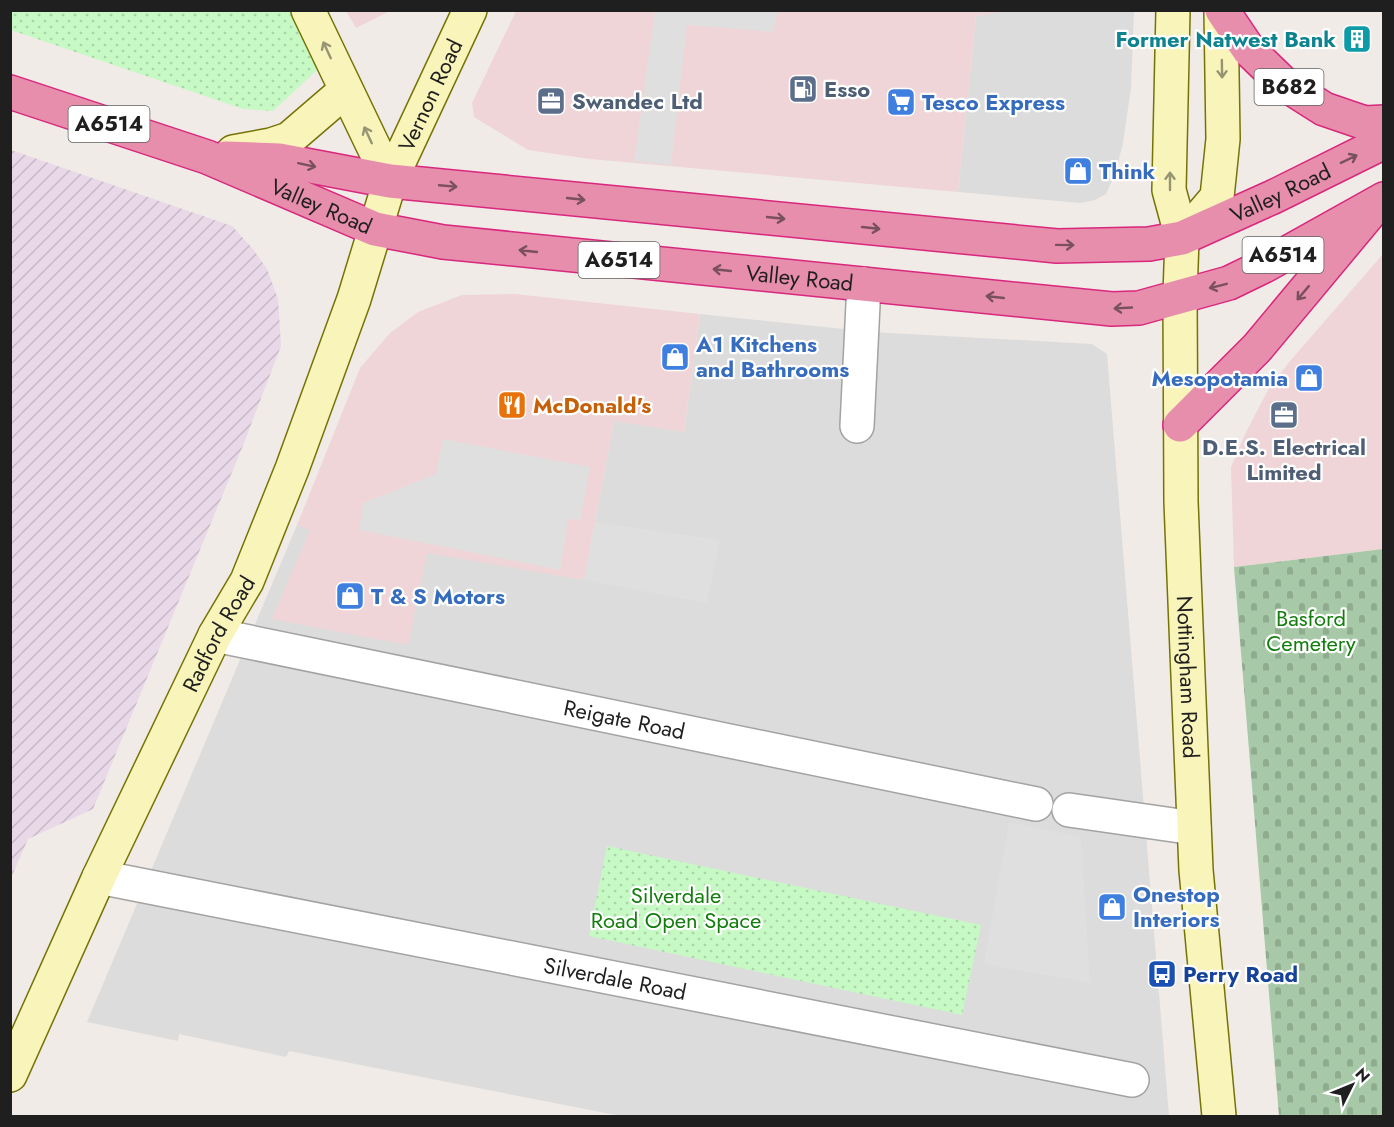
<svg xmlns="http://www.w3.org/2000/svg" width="1394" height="1127" viewBox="0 0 1394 1127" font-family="Jost,sans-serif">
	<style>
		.residential { fill: #dddcdc }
		.commercial { fill: #f0d5d8 }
		.industrial { fill: url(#industrial-furrows) }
		.cemetery { fill: url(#cemetery-stones) }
		.park { fill: url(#park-dots) }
		.parking { fill: #dfdfdf }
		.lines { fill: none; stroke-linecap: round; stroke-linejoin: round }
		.street-casing { stroke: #a3a3a3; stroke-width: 36 }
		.secondary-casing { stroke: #767306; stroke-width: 36 }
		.highway-casing { stroke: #d9277d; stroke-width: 36 }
		.street { stroke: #fff; stroke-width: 33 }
		.secondary { stroke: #f9f4ba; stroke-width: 33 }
		.highway { stroke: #e68eab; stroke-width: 33 }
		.oneway { stroke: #979474 }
		.oneway2 { stroke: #79515e }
		.labels { text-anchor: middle; stroke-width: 4.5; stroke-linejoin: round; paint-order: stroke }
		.shield { fill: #fff; stroke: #626262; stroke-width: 1.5 }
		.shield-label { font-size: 21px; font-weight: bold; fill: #1f1f1f }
		.culture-label { font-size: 22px; font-weight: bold; fill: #0d838f; stroke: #fff; text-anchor: end }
		.service-label { font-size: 22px; font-weight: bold; fill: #4e5e75; stroke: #fff; text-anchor: start }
		.street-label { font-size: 22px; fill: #1f1f1f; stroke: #fff }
		.shop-label { font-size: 22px; font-weight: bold; fill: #366cbe; stroke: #fff; text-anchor: start }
		.food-label { font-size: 22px; font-weight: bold; fill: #c56008; stroke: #fff; text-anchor: start }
		.park-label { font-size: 22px; fill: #137e0d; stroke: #fff }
		.transit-label { font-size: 22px; font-weight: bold; fill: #164399; stroke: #fff; text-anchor: start }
	</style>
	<defs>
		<pattern id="industrial-furrows" width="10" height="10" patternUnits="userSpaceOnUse" patternTransform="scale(1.5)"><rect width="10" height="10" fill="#e9d8e8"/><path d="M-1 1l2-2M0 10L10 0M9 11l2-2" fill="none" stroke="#c7b9c7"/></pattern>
		<pattern id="cemetery-stones" width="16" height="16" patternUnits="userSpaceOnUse" patternTransform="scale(1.5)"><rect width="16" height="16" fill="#a7c9a7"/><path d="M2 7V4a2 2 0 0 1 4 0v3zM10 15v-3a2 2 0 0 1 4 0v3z" fill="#8fac8f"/></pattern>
		<pattern id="park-dots" width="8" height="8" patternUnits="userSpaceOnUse" patternTransform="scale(1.5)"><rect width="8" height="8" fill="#c6f9c3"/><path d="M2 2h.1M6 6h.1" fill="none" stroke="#aad5a7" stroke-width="1.8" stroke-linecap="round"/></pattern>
	</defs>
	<rect width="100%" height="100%" fill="#f0ebe6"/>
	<!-- residential -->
	<path class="residential" d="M1010,10L1134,11L1131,88L1123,143L1115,174L1106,194L1095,200L1080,203L958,192L976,16Z
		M700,314L872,332L1092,344L1107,354L1169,1116H621L289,1051L286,1057L179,1034L178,1041L87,1022L297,525L310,529L584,580L614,420L684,432Z"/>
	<!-- commercial -->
	<path class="commercial" d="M346,11H390L356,28Z
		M516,11H1010L976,16L958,192L590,159L528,150L474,117L472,103Z
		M1383,254V549L1234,567L1231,467L1245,434L1268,390L1290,361Z
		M515,294L700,314L684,432L614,421L584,580L427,553L408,645L272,619L310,530L297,525L360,368L390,333L418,312L462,295Z"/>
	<!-- industrial -->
	<path class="industrial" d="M11,150L232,226L253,249L267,269L278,299L281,346L244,443L93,809L28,839L11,878Z"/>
	<!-- cemetery -->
	<path class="cemetery" d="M1383,549V1116H1279L1234,567Z"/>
	<!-- park -->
	<path class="park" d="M11,11H290L315,57L317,70L273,111L243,109L11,30Z
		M607,846L981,925L962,1015L589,936Z"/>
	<!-- parking -->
	<path class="parking" d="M655,11H778L773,32L687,25L671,165L634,161Z
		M443,439L590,467L580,520L568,519L560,570L359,530L363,503L436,474Z
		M595,522L720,540L707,603L584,580Z
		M1009,822L1081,837L1090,983L984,964Z"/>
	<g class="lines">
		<!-- street casing -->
		<g class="street-casing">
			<g id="street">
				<path d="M857,426L864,284"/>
				<path id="s1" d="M215,635L1036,804"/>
				<path d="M1069,810L1194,828"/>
				<path id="s2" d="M99,877L1132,1080"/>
			</g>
		</g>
		<!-- secondary casing -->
		<g class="secondary-casing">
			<g id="secondary">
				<path d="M308,10L390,181"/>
				<path id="s3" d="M1173,10L1169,190L1182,238L1180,295L1181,502L1191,750L1196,870L1219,1116"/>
				<path d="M233,152L271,145L289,139L346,90"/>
				<path d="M1182,238L1217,197L1223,139L1221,10"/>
				<path id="s4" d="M10,1075L99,877L215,635L247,581L292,469L354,299L390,181L470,10"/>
			</g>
		</g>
		<!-- highway casing -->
		<g class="highway-casing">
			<g id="highway">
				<path d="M1222,10L1249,50L1283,83L1324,109L1365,123L1384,122"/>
				<path id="s5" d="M10,92L207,157L375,229L443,242L1112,309L1139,308L1229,283L1264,266L1384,199"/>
				<path id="s6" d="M226,158L279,160L390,181L1057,246L1149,244L1182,238L1273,197L1384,142"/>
				<path d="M1180,425L1257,348L1368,215"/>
			</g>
		</g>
		<!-- street -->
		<use href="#street" class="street"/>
		<!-- secondary -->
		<use href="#secondary" class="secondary"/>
		<!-- highway -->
		<use href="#highway" class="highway"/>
	</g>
	<!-- one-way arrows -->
	<defs><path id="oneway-shaft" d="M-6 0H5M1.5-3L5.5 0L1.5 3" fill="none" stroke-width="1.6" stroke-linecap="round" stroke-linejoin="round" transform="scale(1.5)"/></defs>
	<g class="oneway">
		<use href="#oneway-shaft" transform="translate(327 50) rotate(-115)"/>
		<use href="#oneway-shaft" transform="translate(1222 69) rotate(89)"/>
		<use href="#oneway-shaft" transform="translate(368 135) rotate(-115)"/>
		<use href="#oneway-shaft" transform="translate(1170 181) rotate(-90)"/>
	</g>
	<g class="oneway2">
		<use href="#oneway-shaft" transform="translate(1349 159) rotate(-26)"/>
		<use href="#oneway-shaft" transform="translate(307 165) rotate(12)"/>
		<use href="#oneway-shaft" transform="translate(448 186) rotate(5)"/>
		<use href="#oneway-shaft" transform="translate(576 199) rotate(6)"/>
		<use href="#oneway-shaft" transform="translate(776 218) rotate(6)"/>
		<use href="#oneway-shaft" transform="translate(871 228) rotate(6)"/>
		<use href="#oneway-shaft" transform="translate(1065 245) rotate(1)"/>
		<use href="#oneway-shaft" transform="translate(528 251) rotate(-174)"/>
		<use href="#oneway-shaft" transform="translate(722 270) rotate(-174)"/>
		<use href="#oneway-shaft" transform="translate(1218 286) rotate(166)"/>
		<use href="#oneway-shaft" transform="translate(1303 293) rotate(130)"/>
		<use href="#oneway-shaft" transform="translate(995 297) rotate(-174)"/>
		<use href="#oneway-shaft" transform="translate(1123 308) rotate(177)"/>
	</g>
	<!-- icons -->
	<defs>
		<g id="building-square" transform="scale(1.5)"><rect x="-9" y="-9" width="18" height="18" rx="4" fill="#0f9aa8" stroke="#fff"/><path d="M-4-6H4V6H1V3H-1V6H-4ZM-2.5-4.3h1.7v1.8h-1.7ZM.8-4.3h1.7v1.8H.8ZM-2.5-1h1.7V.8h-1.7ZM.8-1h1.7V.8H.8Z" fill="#fff"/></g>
		<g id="fuel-square" transform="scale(1.5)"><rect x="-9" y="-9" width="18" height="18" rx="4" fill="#5c6f8a" stroke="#fff"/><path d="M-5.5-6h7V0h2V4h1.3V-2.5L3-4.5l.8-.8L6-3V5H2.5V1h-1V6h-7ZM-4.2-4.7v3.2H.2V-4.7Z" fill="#fff"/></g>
		<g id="office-square" transform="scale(1.5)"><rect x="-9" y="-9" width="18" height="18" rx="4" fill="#5c6f8a" stroke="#fff"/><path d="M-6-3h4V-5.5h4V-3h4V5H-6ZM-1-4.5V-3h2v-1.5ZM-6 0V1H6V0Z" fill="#fff"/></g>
		<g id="supermarket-square" transform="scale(1.5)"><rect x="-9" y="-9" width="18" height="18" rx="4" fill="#3f7fe0" stroke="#fff"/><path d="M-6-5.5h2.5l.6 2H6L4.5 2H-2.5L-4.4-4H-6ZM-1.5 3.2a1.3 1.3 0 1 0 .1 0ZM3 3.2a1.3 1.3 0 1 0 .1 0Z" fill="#fff"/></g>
		<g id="shop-square" transform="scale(1.5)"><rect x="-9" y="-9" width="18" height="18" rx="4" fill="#3f7fe0" stroke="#fff"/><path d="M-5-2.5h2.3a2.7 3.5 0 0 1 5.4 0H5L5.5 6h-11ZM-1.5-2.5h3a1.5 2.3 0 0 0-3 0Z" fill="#fff"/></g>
		<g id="restaurant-square" transform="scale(1.5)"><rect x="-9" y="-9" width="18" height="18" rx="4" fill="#e8710a" stroke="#fff"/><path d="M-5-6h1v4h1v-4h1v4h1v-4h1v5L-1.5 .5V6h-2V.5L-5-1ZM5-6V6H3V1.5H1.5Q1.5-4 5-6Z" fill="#fff"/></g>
		<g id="bus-square" transform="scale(1.5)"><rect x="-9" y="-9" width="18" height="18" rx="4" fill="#1a4fb4" stroke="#fff"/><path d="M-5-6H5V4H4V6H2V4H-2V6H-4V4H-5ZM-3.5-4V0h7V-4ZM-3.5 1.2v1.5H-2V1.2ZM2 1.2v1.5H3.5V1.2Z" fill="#fff"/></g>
	</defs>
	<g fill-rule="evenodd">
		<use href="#building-square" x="1357" y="39"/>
		<use href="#fuel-square" x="803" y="89"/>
		<use href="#office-square" x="551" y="101"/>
		<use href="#supermarket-square" x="901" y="102"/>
		<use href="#shop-square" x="1078" y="171"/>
		<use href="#shop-square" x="675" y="357"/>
		<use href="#shop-square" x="1309" y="378"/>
		<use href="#restaurant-square" x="512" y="405"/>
		<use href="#office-square" x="1284" y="415"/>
		<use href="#shop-square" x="350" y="596"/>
		<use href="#shop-square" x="1112" y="907"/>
		<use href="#bus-square" x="1162" y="974"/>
	</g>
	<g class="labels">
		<!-- shield labels -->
		<g class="shield">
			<rect x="1254.5" y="69" width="69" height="36" rx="4.5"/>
			<rect x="68.5" y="106" width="81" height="36" rx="4.5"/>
			<rect x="1242.5" y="237" width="81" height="36" rx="4.5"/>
			<rect x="578.5" y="242" width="81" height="36" rx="4.5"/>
		</g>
		<g class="shield-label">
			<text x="1289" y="94">B682</text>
			<text x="109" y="131">A6514</text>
			<text x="1283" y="262">A6514</text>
			<text x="619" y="267">A6514</text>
		</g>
		<!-- culture labels -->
		<g class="culture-label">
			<text x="1336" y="47">Former Natwest Bank</text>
		</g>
		<!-- service labels -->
		<g class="service-label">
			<text x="824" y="97">Esso</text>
			<text x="572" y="109">Swandec Ltd</text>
			<text x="1284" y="455" text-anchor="middle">D.E.S. Electrical<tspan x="1284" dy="25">Limited</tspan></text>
		</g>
		<!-- street labels -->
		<g class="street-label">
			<text dy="8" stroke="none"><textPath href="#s4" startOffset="1068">Vernon Road</textPath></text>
			<text dy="8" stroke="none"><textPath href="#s6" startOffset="1070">Valley Road</textPath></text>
			<text dy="8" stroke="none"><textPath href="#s5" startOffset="332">Valley Road</textPath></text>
			<text dy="8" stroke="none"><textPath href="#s5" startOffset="818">Valley Road</textPath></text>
			<text dy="8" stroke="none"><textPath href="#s4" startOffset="488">Radford Road</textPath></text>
			<text dy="8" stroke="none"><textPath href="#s3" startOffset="669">Nottingham Road</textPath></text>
			<text dy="8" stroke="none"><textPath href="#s1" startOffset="418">Reigate Road</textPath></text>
			<text dy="8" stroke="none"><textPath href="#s2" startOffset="526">Silverdale Road</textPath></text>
		</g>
		<!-- shop labels -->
		<g class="shop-label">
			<text x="922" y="110">Tesco Express</text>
			<text x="1099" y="179">Think</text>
			<text x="696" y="352">A1 Kitchens<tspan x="696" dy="25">and Bathrooms</tspan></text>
			<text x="1288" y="386" text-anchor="end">Mesopotamia</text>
			<text x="371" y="604">T &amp; S Motors</text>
			<text x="1133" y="902">Onestop<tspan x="1133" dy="25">Interiors</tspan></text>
		</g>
		<!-- food labels -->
		<g class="food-label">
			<text x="533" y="413">McDonald's</text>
		</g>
		<!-- park labels -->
		<g class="park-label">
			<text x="1311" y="626">Basford<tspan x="1311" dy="25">Cemetery</tspan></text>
			<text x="676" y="903">Silverdale<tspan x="676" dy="25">Road Open Space</tspan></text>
		</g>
		<!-- transit labels -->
		<g class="transit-label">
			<text x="1183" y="982">Perry Road</text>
		</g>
	</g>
	<!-- border -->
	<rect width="1394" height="1127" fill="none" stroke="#1f1f1f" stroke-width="24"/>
	<!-- north arrow -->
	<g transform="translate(1352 1085) rotate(47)" stroke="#ffffff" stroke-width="4.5" paint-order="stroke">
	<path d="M0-4.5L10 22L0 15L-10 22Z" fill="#1f1f1f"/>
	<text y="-9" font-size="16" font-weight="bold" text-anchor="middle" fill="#1f1f1f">N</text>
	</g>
</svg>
